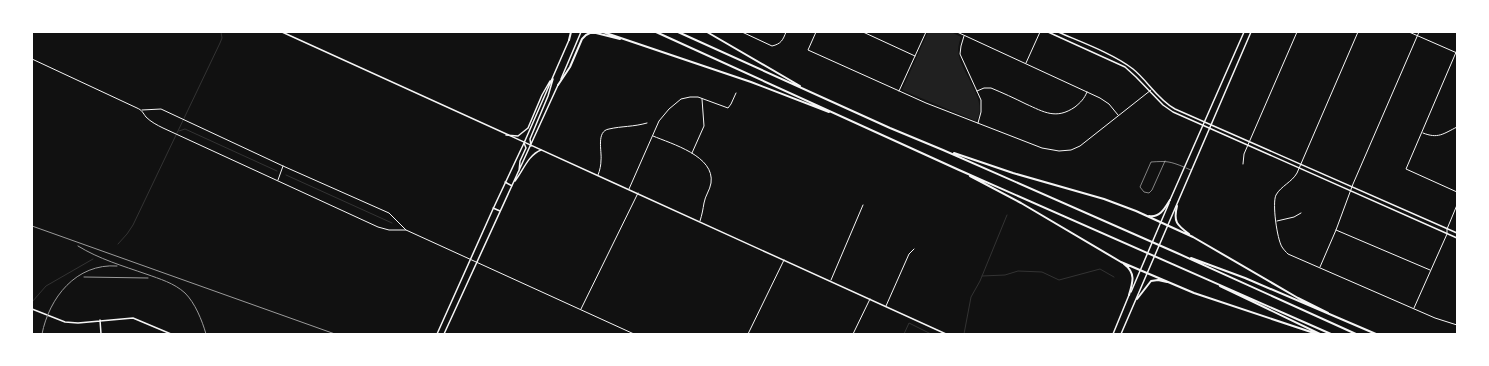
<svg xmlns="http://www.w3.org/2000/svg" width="1489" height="366" viewBox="0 0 1489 366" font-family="Figtree,sans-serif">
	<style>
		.green { fill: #202020 }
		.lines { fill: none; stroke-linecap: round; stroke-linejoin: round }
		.stream { stroke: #333; stroke-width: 1 }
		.service { stroke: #f5f5f5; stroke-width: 0.5 }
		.minor { stroke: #f5f5f5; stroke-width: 1 }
		.tertiary { stroke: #f5f5f5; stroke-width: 1.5 }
		.secondary { stroke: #f5f5f5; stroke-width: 1.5 }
		.motorway { stroke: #f5f5f5; stroke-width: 2 }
		.rail { stroke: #9a9a9a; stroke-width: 1 }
	</style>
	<rect width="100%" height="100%" fill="#111"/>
	<!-- green -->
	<path class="green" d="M928,32H951L961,37C959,43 957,49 959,56C962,73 990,104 976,121L902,90Z"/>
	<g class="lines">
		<!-- stream -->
		<path class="stream" d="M179,131L185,129L277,171
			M286,175L392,223
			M118,244L127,234L133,225L220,43L222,38L221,32
			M982,276L1005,275L1018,271L1042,272L1059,280L1100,269L1114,277
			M32,302L46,286L93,259
			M904,334L909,323L931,334
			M964,334L971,297L980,281L1007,215"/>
		<!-- service -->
		<path class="service" d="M1165,161L1152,190L1149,193L1144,192L1140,187L1151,162C1167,161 1169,161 1184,167
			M1186,168L1191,170"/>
		<!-- minor -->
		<path class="minor" d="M742,32L772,46C781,44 783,40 786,32
			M816,32L808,50L926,103L1042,148L1059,151L1071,150L1080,146L1151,90
			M863,32L915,56
			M957,32L1100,98L1109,104L1118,115
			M1358,32L1297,173C1292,182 1281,186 1276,195C1272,203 1277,239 1282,247C1284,250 1286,252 1288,254L1435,318L1457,325
			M1409,32L1457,53
			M964,36L961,46L960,54L981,100V112L978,123
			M1457,50L1406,169L1457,192
			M32,59L137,108C142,110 143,113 146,117C151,122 157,125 163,128L378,227L389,230H406L634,334
			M1026,63L1040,32
			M899,91L926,32
			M977,91L984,88H991C1003,93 1014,98 1026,104C1044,112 1056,120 1075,107C1081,102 1084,99 1087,92
			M142,110L161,109L283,166L389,213L406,230
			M1423,133C1438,139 1443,134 1457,127
			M653,136C672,144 715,156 711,183C710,190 705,196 704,203C703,209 702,215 700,221
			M692,153L704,126L702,99
			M1243,164L1244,154L1297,32
			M598,175C600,170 601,165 601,160C602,151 596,131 609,129C622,126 633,127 647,123
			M278,180L283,166
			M629,189L659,121L669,109L681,99L690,97H698L728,108L731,104L736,93
			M1277,221L1294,217L1301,213
			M1336,230L1430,270
			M1320,267L1336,230L1353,184L1419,32
			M831,280L863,205
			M886,306L909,254L914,249
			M1414,308L1447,234V229L1457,205
			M581,309L638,193
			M748,334L784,260
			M853,334L870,299"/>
		<!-- tertiary -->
		<path class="tertiary" d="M282,32C503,134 725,232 946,334
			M1048,32L1125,67L1136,77L1163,105L1173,112L1457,238
			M1058,32C1081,42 1114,54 1133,69C1148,81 1157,99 1175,109L1457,233
			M32,309L65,322L78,323L133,318L171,334
			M100,320L101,334"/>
		<!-- secondary -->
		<path class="secondary" d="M561,79L581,32
			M506,135L518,136L528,128L542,95L550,81
			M531,146L530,139L548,96L553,79
			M519,171L520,161L526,148L524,143
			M515,181C523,171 528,155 541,150
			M505,182L512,186
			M1170,200L1244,32
			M493,208L500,211
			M1131,292L1169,203
			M437,334L493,209L524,143L569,40
			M444,334L558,85
			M1113,334L1129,295
			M1121,334L1251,32"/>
		<!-- motorway -->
		<path class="motorway" d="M603,32L751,82L829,112
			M656,32L959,170L1331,334
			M678,32L890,128L943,150L1177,253L1356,334
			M707,32L800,86
			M569,40L571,32
			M558,85L570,67L582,39L586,35L590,33H596L620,39
			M954,153L1013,173L1104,199L1136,211L1193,237L1298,298L1328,313
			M970,176L1021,203L1121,262L1194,293L1317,334
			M1177,206C1173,222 1177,225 1189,234
			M1149,216C1160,218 1165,208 1170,200
			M1191,258L1245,278L1376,334
			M1124,264C1136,273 1133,282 1129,295
			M1220,286L1320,334
			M1137,299L1151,281L1158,280L1167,282"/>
		<!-- rail -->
		<path class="rail" d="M32,226L335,334
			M78,246C99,259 123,266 146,274C160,279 174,283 185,293C195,303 202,320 206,334
			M84,277L148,278
			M42,334C49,298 76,263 117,266"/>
	</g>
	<!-- border -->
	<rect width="1489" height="366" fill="none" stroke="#ffffff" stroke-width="66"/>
</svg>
